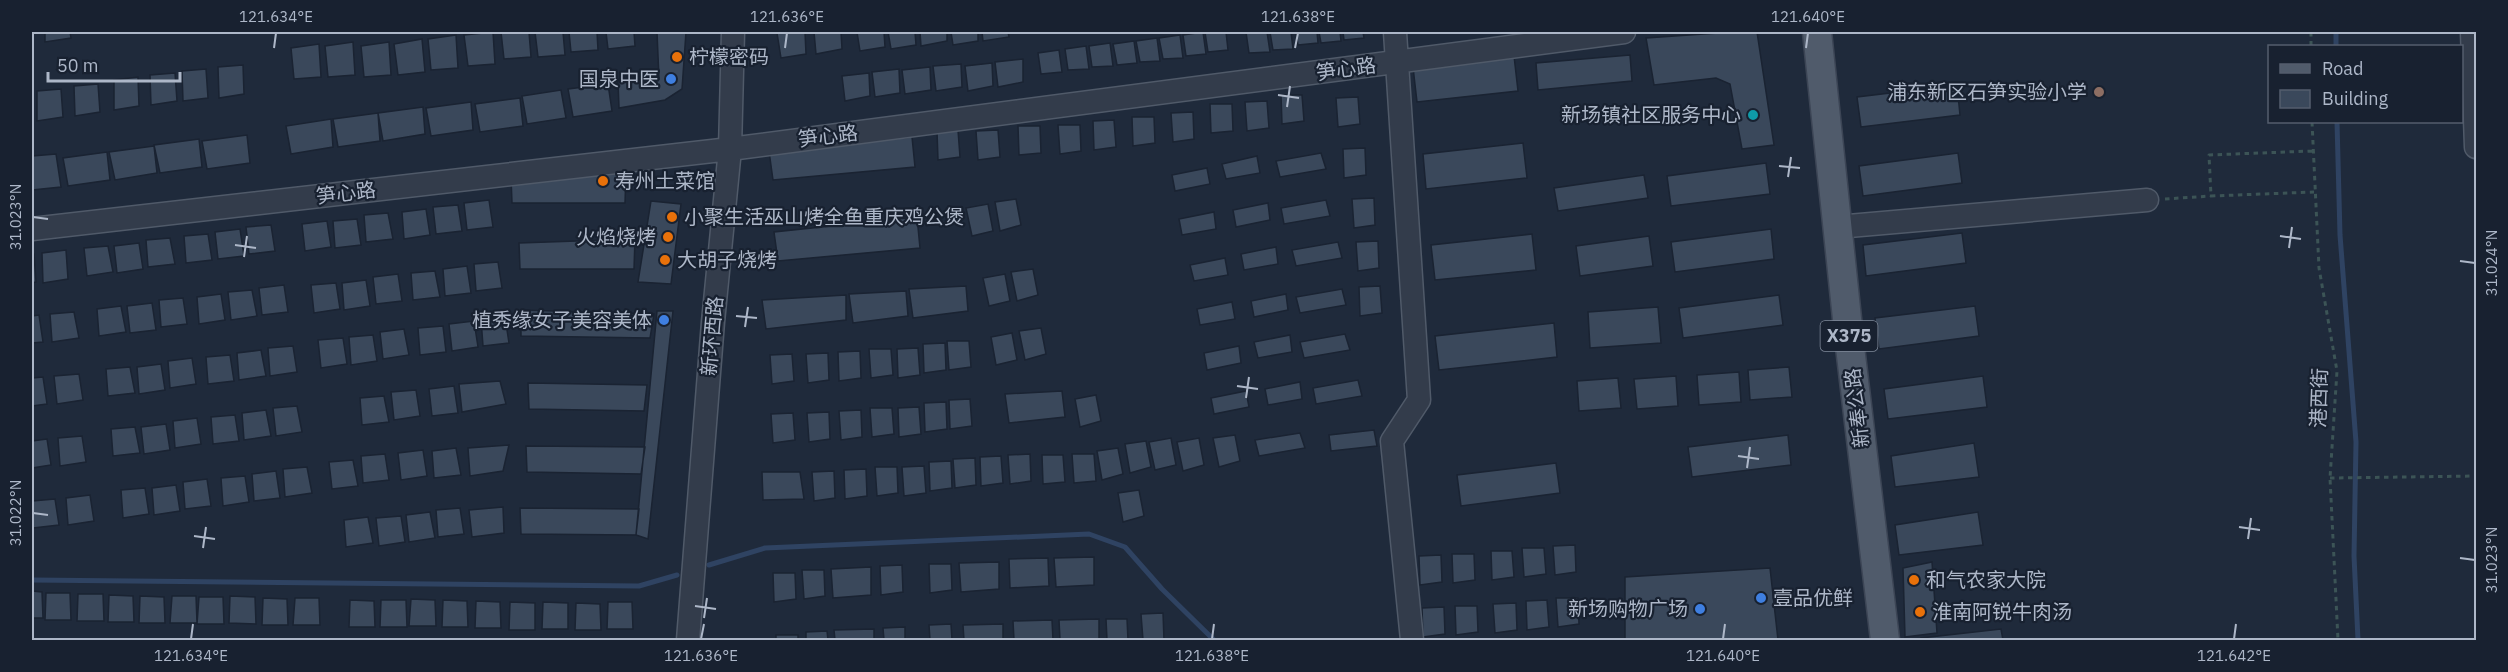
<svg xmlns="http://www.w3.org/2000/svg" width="2508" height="672" viewBox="0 0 2508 672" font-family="'IBM Plex Sans','Noto Sans SC',sans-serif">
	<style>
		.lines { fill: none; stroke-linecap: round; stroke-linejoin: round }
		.stream { stroke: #2f4362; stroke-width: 5 }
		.building { fill: #3a485b; stroke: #1a2332; stroke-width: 1.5 }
		.minor-casing { stroke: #505a69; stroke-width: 25 }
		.major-casing { stroke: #3c4555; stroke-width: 31 }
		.path { stroke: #3c5456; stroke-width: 3; stroke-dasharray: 4.5 4.5; stroke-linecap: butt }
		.minor { stroke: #333c4b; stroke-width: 22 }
		.major { stroke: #505b6b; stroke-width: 28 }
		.ticks { fill: none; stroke: #adb7c8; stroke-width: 2 }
		.food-dot { fill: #e8710a; stroke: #182130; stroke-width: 2 }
		.shop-dot { fill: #3f7fe0; stroke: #182130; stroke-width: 2 }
		.education-dot { fill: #8d6e63; stroke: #182130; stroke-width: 2 }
		.culture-dot { fill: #0f9aa8; stroke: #182130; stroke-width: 2 }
		.labels { text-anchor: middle; stroke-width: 4.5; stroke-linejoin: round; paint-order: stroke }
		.shield { fill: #182130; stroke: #808a9a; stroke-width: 1.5 }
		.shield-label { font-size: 18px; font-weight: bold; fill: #adb7c8 }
		.poi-label { font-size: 20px; fill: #adb7c8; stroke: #182130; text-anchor: start }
		.street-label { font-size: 20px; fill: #adb7c8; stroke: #182130 }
		.neatline { fill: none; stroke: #adb7c8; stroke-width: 2 }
		.ticks-label { font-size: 15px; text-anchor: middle; fill: #adb7c8 }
	</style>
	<rect width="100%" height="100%" fill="#1f2a3b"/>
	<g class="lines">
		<!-- stream -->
		<path class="stream" d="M2336,32V46
			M2337,122L2340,235L2356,442L2354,556L2358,640
			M709,565L765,548L1089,534L1125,547L1162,589L1214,640
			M32,580L639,586L677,575"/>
	</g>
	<!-- building -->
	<path class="building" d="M45,32H70L71,38L45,42Z
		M493,32L495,64L468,66L464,35Z
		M501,32H529L531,57L504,59Z
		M535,32H563L565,55L538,57Z
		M569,32H597L598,50L571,52Z
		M606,32H634L635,46L608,49Z
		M657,32H686L682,89L665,100L619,108L618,81L659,79Z
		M805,32L806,54L781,58L777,33Z
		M814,32H841L842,49L816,54Z
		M857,32H884L885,47L860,51Z
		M888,32H915L916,45L891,49Z
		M920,32H947V41L921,46Z
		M951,32H978V41L953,45Z
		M982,32H1008L1009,37L983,41Z
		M1203,32L1206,54L1186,56L1183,35Z
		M1205,32H1226L1228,50L1208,52Z
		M1246,32H1267L1270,52L1249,53Z
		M1270,32H1291L1293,49L1273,50Z
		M1296,32H1317L1318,43L1298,45Z
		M1319,32H1340L1341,41L1321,43Z
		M1343,32H1363L1364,38L1344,40Z
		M1733,32H1757L1774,145L1742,149L1730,84L1716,78L1654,85L1646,38Z
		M456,35L458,68L431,70L428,39Z
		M1180,35L1183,58L1163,59L1159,38Z
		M1157,38L1160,61L1140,62L1136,41Z
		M422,39L425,72L398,75L394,44Z
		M1134,41L1137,63L1117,65L1113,44Z
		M353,42L355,75L328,77L325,46Z
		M389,42L391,75L364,77L361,46Z
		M1110,43L1113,66L1092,67L1089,46Z
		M319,44L321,77L294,79L291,48Z
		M1086,46L1089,69L1068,70L1065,49Z
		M1059,50L1062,72L1041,74L1038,53Z
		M1630,55L1632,81L1538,90L1536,63Z
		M1514,56L1518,91L1417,102L1413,67Z
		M1023,59V82L998,87L995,62Z
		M992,63L993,86L968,91L965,66Z
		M961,64L962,87L936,91L933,66Z
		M243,65L244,94L219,98L218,67Z
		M930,67L931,90L905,94L902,70Z
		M206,69L208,98L183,101L182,71Z
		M899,69L900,93L875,97L872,72Z
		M175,73L177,101L151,105L150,75Z
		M869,73L870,96L845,101L842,76Z
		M138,77L139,106L114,110V80Z
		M98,84L100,112L75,116L74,86Z
		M608,84L612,111L573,117L568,89Z
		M1957,85L1960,115L1861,127L1857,97Z
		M61,89L63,117L37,121V91Z
		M561,90L566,118L527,124L522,96Z
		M1281,95H1302L1304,121L1282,124Z
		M1358,97L1360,124L1338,127L1336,98Z
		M520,98L523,126L480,132L475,104Z
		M1267,101L1269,128L1247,131L1245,102Z
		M471,102L473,130L431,136L426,108Z
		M1210,104H1232L1233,131L1211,133Z
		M423,107L425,134L383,141L378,113Z
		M1193,112L1194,139L1173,142L1171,113Z
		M378,113L380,141L338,147L333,119Z
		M1132,117H1154L1155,143L1133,146Z
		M331,119L333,147L291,154L286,126Z
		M1114,120L1116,147L1094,150L1093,121Z
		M1058,125H1080L1081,151L1060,154Z
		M1018,126H1040L1041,153L1019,155Z
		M958,130L960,157L938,160L937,131Z
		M998,130L1000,157L978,160L976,131Z
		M247,135L250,163L207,169L202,141Z
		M912,137L915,167L773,180L769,151Z
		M199,139L202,167L160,173L154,145Z
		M1523,143L1527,178L1426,189L1423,154Z
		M154,146L157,173L115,180L109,152Z
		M1365,148L1366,175L1344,178L1343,149Z
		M107,152L110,180L68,186L63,158Z
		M1321,153L1326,169L1280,177L1276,161Z
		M1958,153L1962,183L1863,196L1859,166Z
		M56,154L61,187L32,190V156Z
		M1257,156L1260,173L1226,179L1222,164Z
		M1766,163L1770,194L1671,206L1667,176Z
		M1207,168L1210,184L1175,191L1172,175Z
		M626,172L625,203H512L511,177Z
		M1644,175L1648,198L1558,211L1554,188Z
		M1374,198L1375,225L1354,228L1352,199Z
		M1016,199L1021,225L1000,231L995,202Z
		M489,200L493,227L467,230L464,203Z
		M1326,200L1330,216L1284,224L1281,208Z
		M651,201L681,204L671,284L638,282Z
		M1268,203L1270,220L1236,227L1233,210Z
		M988,204L993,231L972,236L966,208Z
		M458,205L462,231L436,234L433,207Z
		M426,209L430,235L404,239L402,212Z
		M1214,212L1216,229L1182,235L1179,219Z
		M388,213L393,239L366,242L364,215Z
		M917,217L920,248L778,261L774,232Z
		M357,219L361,245L335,248L333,221Z
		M327,221L331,247L305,251L302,224Z
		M271,225L275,251L249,254L246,227Z
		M240,229L244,256L218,259L215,232Z
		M1771,229L1774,259L1675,272L1671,242Z
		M1962,233L1966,263L1866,276L1863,245Z
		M208,234L212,260L186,263L184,236Z
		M1532,234L1536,270L1435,280L1431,245Z
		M1649,236L1653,266L1580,276L1576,246Z
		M170,238L175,264L148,267L146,240Z
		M635,239L634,269H520L519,243Z
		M1378,241L1379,268L1358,271L1356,242Z
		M1338,242L1342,258L1296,266L1292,250Z
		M139,243L143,269L117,273L114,246Z
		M108,246L113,272L87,276L84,248Z
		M1276,247L1278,264L1244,270L1241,254Z
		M66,250L68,279L43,283L42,253Z
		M32,254H34L36,282L32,283Z
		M1225,258L1228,275L1194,281L1190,265Z
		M498,262L502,288L476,291L474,264Z
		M467,266L471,293L445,296L443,269Z
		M1033,269L1038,295L1017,301L1011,272Z
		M435,271L440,297L413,300L411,273Z
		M398,274L402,301L376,304L373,277Z
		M1005,274L1010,301L989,306L983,278Z
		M366,280L370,306L344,310L342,283Z
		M336,283L340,309L314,313L311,285Z
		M284,285L288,312L262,315L259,288Z
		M966,286L968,311L913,318L909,289Z
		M1380,286L1382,313L1360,316L1359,287Z
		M1342,289L1346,305L1300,313L1296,297Z
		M252,290L257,316L231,320L228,292Z
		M906,291L908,316L853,323L849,294Z
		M221,294L225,320L199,324L197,297Z
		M1286,294L1288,310L1254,317L1251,301Z
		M846,295V320L766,329L762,300Z
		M1779,295L1783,325L1683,338L1679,308Z
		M183,298L187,324L161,327L159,300Z
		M1232,302L1235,319L1200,325L1197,309Z
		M152,303L156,330L130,333L127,306Z
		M121,306L126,332L99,336L97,309Z
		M1975,306L1979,336L1879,349L1875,318Z
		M1658,307L1661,343L1590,348L1588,312Z
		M521,310L654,314L650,338L521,336Z
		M657,311H673L648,539L636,535Z
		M74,312L79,338L52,342L50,314Z
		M39,315L43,342L32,343V316Z
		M505,317L509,343L483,346L481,319Z
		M474,321L478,347L452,351L449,324Z
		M1554,323L1557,357L1439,370L1435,336Z
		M443,326L446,352L420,355L418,328Z
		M1041,328L1046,354L1025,360L1019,331Z
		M404,329L409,355L383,359L380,332Z
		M1012,333L1017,360L996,365L991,337Z
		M1345,334L1350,350L1304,358L1300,342Z
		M373,335L377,361L351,365L349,337Z
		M1290,335L1292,352L1258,358L1254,342Z
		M343,338L347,364L321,368L318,340Z
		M947,341H969L971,367L949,370Z
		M945,343L946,370L924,373L923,344Z
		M293,346L297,372L270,376L268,348Z
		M1239,346L1241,363L1207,370L1204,353Z
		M918,348L920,375L898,378L897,349Z
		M869,349H891L893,375L871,378Z
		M261,350L266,376L239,380L237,353Z
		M860,351L861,378L839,381L838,352Z
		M828,353L829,380L808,383L806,354Z
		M792,354L794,381L772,384L770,355Z
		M230,355L234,381L208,384L206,357Z
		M192,358L196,384L170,388L168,361Z
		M161,364L165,390L139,394L137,367Z
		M130,367L135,393L108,396L106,369Z
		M1789,367L1792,397L1750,400L1748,370Z
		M1739,372L1741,402L1699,405L1697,375Z
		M79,374L83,400L57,404L54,376Z
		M1676,376L1678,406L1637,409L1634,379Z
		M1983,376L1987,407L1888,419L1884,389Z
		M43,377L47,404L32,406V378Z
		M1618,378L1621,408L1579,411L1577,381Z
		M1358,380L1362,396L1316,404L1313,388Z
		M500,381L506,404L462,412L459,384Z
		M1300,382L1302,399L1268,405L1265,389Z
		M528,383L647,385L644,411L529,409Z
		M454,386L458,413L432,416L429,389Z
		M416,390L420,416L394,420L391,392Z
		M1062,391L1065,417L1009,423L1005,394Z
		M1246,391L1249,407L1214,414L1211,398Z
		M1096,395L1101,421L1080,427L1075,399Z
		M384,396L389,422L362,425L360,398Z
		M970,399L972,426L950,429L949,400Z
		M946,402L947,429L925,432L924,403Z
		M297,406L302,432L276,436L273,408Z
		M919,407L921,434L899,437L898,408Z
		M870,408H892L894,434L872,437Z
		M266,410L271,436L244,440L242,413Z
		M861,410L862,437L841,440L839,411Z
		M829,412L830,439L809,442L807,413Z
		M793,413L795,440L773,443L771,414Z
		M235,415L239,441L213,444L211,417Z
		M197,418L201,444L175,448L173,421Z
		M166,424L170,450L144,454L141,427Z
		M135,427L140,453L113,456L111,429Z
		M1374,430L1377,446L1331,451L1329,435Z
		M1300,433L1305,448L1259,456L1255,440Z
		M1235,435L1240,461L1219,467L1213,438Z
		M1788,435L1791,465L1692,477L1688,447Z
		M82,436L86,462L60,466L58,438Z
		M1171,438L1176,465L1155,470L1149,442Z
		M1199,438L1204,465L1183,471L1177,442Z
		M47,439L51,465L32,468V441Z
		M1146,441L1151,467L1130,473L1125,444Z
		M1974,443L1979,477L1895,487L1891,456Z
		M509,445L503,471L470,476L468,448Z
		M526,446L645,447L641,474L527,472Z
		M456,448L461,475L434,478L432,451Z
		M1118,448L1123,474L1102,480L1097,451Z
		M423,450L427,476L401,480L398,453Z
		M385,454L389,480L363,483L361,456Z
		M1030,454L1031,481L1010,484L1008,455Z
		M1072,454H1094L1096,481L1074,483Z
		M1042,455H1063L1065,482L1043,484Z
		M1001,456L1003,483L981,486L980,457Z
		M975,458L976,485L955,488L953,459Z
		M353,460L358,486L332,489L329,462Z
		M951,461L952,488L930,491L929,462Z
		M1556,463L1560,493L1461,506L1457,475Z
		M924,466L926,493L904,496L902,467Z
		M307,467L312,493L285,497L283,469Z
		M875,467H897L898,493L877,496Z
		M866,469L867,496L845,499L844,470Z
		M276,471L280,498L254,501L252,474Z
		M834,471L835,498L814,501L812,472Z
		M762,472H800L804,499L763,500Z
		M245,476L249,502L223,506L221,478Z
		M207,479L211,506L185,509L183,482Z
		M176,485L180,511L154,515L152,488Z
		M145,488L149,514L123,518L121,490Z
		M1139,490L1144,516L1123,522L1118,493Z
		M90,495L94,521L68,525L66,498Z
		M55,499L59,525L33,528L32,501Z
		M503,507L504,533L472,537L469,510Z
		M460,508L464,534L438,537L436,510Z
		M520,508L639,509L636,535L521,534Z
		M430,512L435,538L409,542L406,515Z
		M1978,512L1983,545L1899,555L1895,525Z
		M401,516L405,542L379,546L376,518Z
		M368,517L373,543L346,547L344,520Z
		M1575,545L1576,572L1555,575L1553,546Z
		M1522,548H1544L1546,574L1524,577Z
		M1491,551H1512L1514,577L1492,580Z
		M1452,554H1474L1475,580L1453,583Z
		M1441,555L1442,582L1420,585L1419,556Z
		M1094,557V585L1056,587L1054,558Z
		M1048,558L1049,586L1010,588L1009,559Z
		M999,562V589L961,592L959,563Z
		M1932,562L1937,633L1905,637L1903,568Z
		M929,564H951L952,590L930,593Z
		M902,565L903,592L881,595L880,566Z
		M871,567V595L833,598L831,569Z
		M1770,568L1778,640H1625V577Z
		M802,570H824L825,596L804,599Z
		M773,573H795L796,599L774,602Z
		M32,591L42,592L43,618H32Z
		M46,593H70L71,620H45Z
		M78,594H103L104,621H77Z
		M109,595L133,596L134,622H108Z
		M140,596L164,597L165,623H139Z
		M172,596H196L197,623H170Z
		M230,596L255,597L256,624L229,623Z
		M199,597H223L224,624H197Z
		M263,598L287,599L288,625H262Z
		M295,598H319L320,625H293Z
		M1556,598H1578L1579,624L1558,627Z
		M411,599L435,600L436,626H409Z
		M350,600L374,601L375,627H349Z
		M381,600H406L407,627H380Z
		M443,600L467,601L468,627H442Z
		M1547,600L1549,627L1527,630L1526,601Z
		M476,601L500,602L501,628H475Z
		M510,602L535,603V630H509Z
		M543,602L568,603V629H542Z
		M608,602H632L633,629H607Z
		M576,603L600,604L601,630H575Z
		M1516,603L1517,630L1495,633L1493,604Z
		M1455,606H1477L1478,632L1456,635Z
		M1444,607L1445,634L1423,637L1422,608Z
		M1163,613L1164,640H1143L1141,614Z
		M1099,619V640H1060L1059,620Z
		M1106,619H1127L1128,640H1107Z
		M1052,620L1053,640H1014L1013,621Z
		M951,624L952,640H930L929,625Z
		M1003,624V640H964L963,625Z
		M905,627V640H884L883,628Z
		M874,629V640H835L834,630Z
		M2001,629L2003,640H1921V638Z
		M827,631L828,640H806V632Z
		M776,635H798V640H776Z"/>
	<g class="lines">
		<!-- minor casing -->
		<g class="minor-casing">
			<path id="minor" d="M1395,32L1419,400L1392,441L1412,640
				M2472,32L2476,147
				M1837,227L2147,200
				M32,229L730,149L1624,32
				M688,640L713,322L730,149L733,32"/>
		</g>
		<!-- major casing -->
		<g class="major-casing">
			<path id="major" d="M1817,32L1850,347L1885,640"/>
		</g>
		<!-- path -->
		<path class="path" d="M2311,32V46
			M2312,122L2319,268L2337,371L2330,478L2338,640
			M2312,151L2209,155L2211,196L2314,192
			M2165,199L2211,196
			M2330,478L2476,476"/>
		<!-- minor -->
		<use href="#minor" class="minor"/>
		<!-- major -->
		<use href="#major" class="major"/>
	</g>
	<!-- ticks -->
	<path class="ticks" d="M274,48L276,33M785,48L787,33M1295,48L1298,33M1806,48L1808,33M1278,95L1299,98M1287,107L1290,86M1779,166L1800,168M1788,177L1791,157M33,217L48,219M2280,236L2301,239M235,245L256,248M2289,248L2292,227M244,257L247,236M2460,261L2475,263M736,316L757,318M745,327L748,307M1237,386L1258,389M1246,398L1249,377M1738,456L1759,459M1747,468L1750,447M33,513L48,515M2239,527L2260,530M194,536L215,539M2248,539L2251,518M203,548L206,527M2460,558L2475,560M695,606L716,609M704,618L707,598M191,639L193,624M701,639L704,624M1212,639L1214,624M1723,639L1725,624M2234,639L2236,624"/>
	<!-- markers -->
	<g class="food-dot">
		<circle cx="677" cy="57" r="6"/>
		<circle cx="603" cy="181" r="6"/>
		<circle cx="672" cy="217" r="6"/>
		<circle cx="668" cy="237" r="6"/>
		<circle cx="665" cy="260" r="6"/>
		<circle cx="1914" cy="580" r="6"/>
		<circle cx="1920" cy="612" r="6"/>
	</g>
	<g class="shop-dot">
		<circle cx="671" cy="79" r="6"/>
		<circle cx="664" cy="320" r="6"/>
		<circle cx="1761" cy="598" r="6"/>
		<circle cx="1700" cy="609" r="6"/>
	</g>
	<circle class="education-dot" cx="2099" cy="92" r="6"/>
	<circle class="culture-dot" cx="1753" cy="115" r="6"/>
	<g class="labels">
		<!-- shield labels -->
		<rect class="shield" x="1820.5" y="321" width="57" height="30" rx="4.5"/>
		<g class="shield-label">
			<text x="1849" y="342">X375</text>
		</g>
		<!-- poi labels -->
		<g class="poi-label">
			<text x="689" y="64">柠檬密码</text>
			<text x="659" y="86" text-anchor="end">国泉中医</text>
			<text x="2087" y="99" text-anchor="end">浦东新区石笋实验小学</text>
			<text x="1741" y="122" text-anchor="end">新场镇社区服务中心</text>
			<text x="615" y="188">寿州土菜馆</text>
			<text x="684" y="224">小聚生活巫山烤全鱼重庆鸡公煲</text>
			<text x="656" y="244" text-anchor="end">火焰烧烤</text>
			<text x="677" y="267">大胡子烧烤</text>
			<text x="652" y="327" text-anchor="end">植秀缘女子美容美体</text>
			<text x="1926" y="587">和气农家大院</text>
			<text x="1773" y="605">壹品优鲜</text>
			<text x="1688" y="616" text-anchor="end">新场购物广场</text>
			<text x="1932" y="619">淮南阿锐牛肉汤</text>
		</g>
		<!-- street labels -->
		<g class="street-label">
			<text transform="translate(1346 69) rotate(-8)" y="7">笋心路</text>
			<text transform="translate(828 136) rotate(-7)" y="7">笋心路</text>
			<text transform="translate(346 193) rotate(-7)" y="7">笋心路</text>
			<text transform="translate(712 336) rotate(-85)" y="7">新环西路</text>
			<text transform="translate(2319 398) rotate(-88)" y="7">港西街</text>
			<text transform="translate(1857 408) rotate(-97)" y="7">新奉公路</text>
		</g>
	</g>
	<!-- border -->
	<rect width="2508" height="672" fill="none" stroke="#182130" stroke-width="66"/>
	<!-- legend -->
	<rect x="2268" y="45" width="195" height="78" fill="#182130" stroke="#545d6d" stroke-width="1.5"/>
	<rect x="2280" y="64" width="30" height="9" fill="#505b6b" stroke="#545d6d" stroke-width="1.5"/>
	<text x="2322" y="75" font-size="18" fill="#adb7c8">Road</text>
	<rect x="2280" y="90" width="30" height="18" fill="#3a485b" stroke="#545d6d" stroke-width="1.5"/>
	<text x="2322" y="105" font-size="18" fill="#adb7c8">Building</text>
	<!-- scale -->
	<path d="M48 72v9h132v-9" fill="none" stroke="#adb7c8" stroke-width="3"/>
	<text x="57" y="72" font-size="18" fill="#adb7c8" stroke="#182130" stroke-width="4.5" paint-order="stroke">50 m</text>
	<rect x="33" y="33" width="2442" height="606" class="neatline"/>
	<g class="ticks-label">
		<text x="276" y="22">121.634°E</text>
		<text x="787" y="22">121.636°E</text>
		<text x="1298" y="22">121.638°E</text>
		<text x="1808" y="22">121.640°E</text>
		<text transform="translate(16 217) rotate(-90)" y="5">31.023°N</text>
		<text transform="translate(2492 263) rotate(-90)" y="5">31.024°N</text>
		<text transform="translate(16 513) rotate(-90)" y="5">31.022°N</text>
		<text transform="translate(2492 560) rotate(-90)" y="5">31.023°N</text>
		<text x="191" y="661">121.634°E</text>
		<text x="701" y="661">121.636°E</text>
		<text x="1212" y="661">121.638°E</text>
		<text x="1723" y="661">121.640°E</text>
		<text x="2234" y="661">121.642°E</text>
	</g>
</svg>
